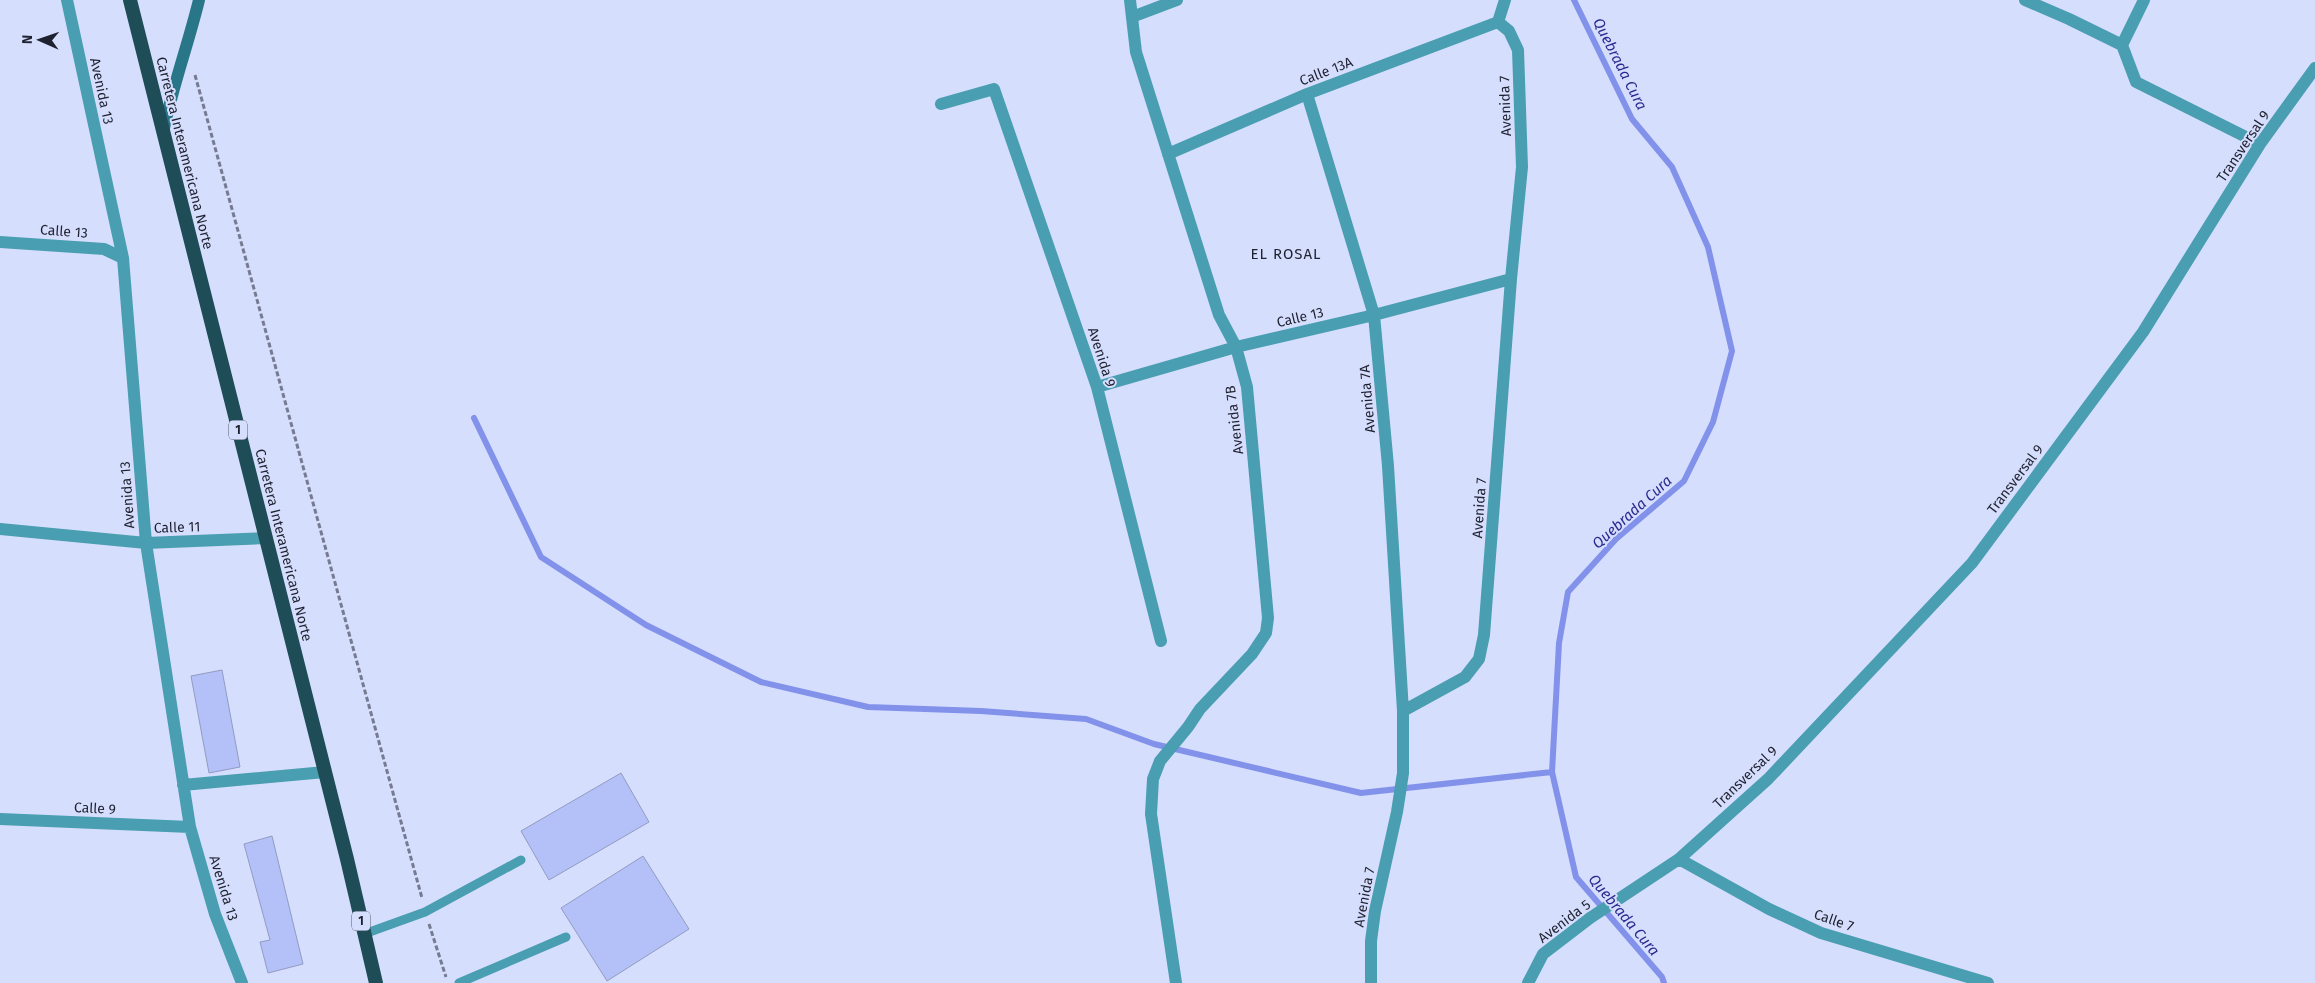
<svg xmlns="http://www.w3.org/2000/svg" width="2315" height="983" viewBox="0 0 2315 983" font-family="'Fira Sans',sans-serif">
	<style>
		.lines { fill: none; stroke-linecap: round; stroke-linejoin: round }
		.stream { stroke: #8292eb; stroke-width: 6 }
		.building { fill: #b4c1f8; stroke: #929bc0 }
		.path { stroke: #767b92; stroke-width: 3; stroke-dasharray: 5 2.5; stroke-linecap: butt }
		.service { stroke: #499eb1; stroke-width: 9 }
		.minor { stroke: #499eb1; stroke-width: 12 }
		.secondary { stroke: #287687; stroke-width: 12 }
		.trunk { stroke: #1e4d57; stroke-width: 14 }
		.labels { text-anchor: middle; stroke-width: 4; stroke-linejoin: round; paint-order: stroke }
		.shield { fill: #d6defd; stroke: #555a6d; stroke-width: 1 }
		.shield-label { font-size: 12px; font-weight: bold; fill: #1e212f }
		.street-label { font-size: 14px; fill: #1e212f; stroke: #d6defd }
		.water-label { font-size: 15px; font-style: italic; fill: #2a2a90; stroke: #d6defd }
		.neighbourhood-label { font-size: 15px; letter-spacing: 1px; fill: #1e212f; stroke: #d6defd }
	</style>
	<rect width="100%" height="100%" fill="#d6defd"/>
	<g class="lines">
		<!-- stream -->
		<path class="stream" d="M1574,0L1632,119L1672,167L1708,247L1732,351L1713,422L1684,481L1616,539L1568,592L1559,643L1552,772L1576,877L1662,977L1664,983
			M474,418L541,557L646,625L761,682L868,707L981,711L1086,719L1154,744L1361,793L1552,772"/>
	</g>
	<!-- building -->
	<path class="building" d="M222,670L240,767L209,773L191,676Z
		M621,773L649,822L549,880L521,831Z
		M272,836L303,964L268,973L260,942L270,940L244,844Z
		M643,856L689,929L607,981L561,908Z"/>
	<g class="lines">
		<!-- path -->
		<path class="path" d="M195,75L422,898
			M429,924L446,977"/>
		<!-- service -->
		<path class="service" d="M364,934L425,912L521,860
			M459,983L566,937"/>
		<!-- minor -->
		<path class="minor" d="M67,0L123,258L146,543L190,827L215,914L242,983
			M1130,0L1136,52L1219,315L1236,347L1247,387L1268,618L1266,633L1252,654L1200,709L1188,727L1160,761L1153,779L1151,814L1176,983
			M2025,0L2069,19L2122,45L2136,82L2260,144
			M1132,17L1177,0
			M1498,22L1505,0
			M2122,45L2144,0
			M1307,94L1374,315L1388,466L1403,711V773L1397,812L1375,911L1371,941V983
			M941,104L994,89L1097,387L1161,641
			M1168,154L1307,94L1498,22
			M0,242L104,249L123,258
			M1097,387L1236,347L1374,315L1511,279
			M0,529L146,543L266,538
			M1403,711L1465,677L1479,659L1484,635L1511,279L1522,167L1518,50L1509,31L1498,22
			M183,785L325,772
			M0,819L190,827
			M1679,859L1769,909L1821,933L1988,983
			M1528,983L1543,954L1590,918L1679,859L1768,779L1972,563L2143,332L2260,144L2315,68"/>
		<!-- secondary -->
		<path class="secondary" d="M163,133C172,88 188,45 199,0"/>
		<!-- trunk -->
		<path class="trunk" d="M130,0L347,859L376,983"/>
	</g>
	<g class="labels">
		<!-- shield labels -->
		<g class="shield">
			<rect x="229" y="420.5" width="18" height="19" rx="4"/>
			<rect x="352" y="911.5" width="18" height="19" rx="4"/>
		</g>
		<g class="shield-label">
			<text x="238" y="434">1</text>
			<text x="361" y="925">1</text>
		</g>
		<!-- street labels -->
		<g class="street-label">
			<text transform="translate(1326 71) rotate(-21)" y="5">Calle 13A</text>
			<text transform="translate(102 91) rotate(78)" y="5">Avenida 13</text>
			<text transform="translate(1505 106) rotate(-92)" y="5">Avenida 7</text>
			<text transform="translate(2243 146) rotate(-56)" y="5">Transversal 9</text>
			<text transform="translate(185 153) rotate(76)" y="5">Carretera Interamericana Norte</text>
			<text transform="translate(64 231) rotate(4)" y="5">Calle 13</text>
			<text transform="translate(1300 317) rotate(-13)" y="5">Calle 13</text>
			<text transform="translate(1102 357) rotate(72)" y="5">Avenida 9</text>
			<text transform="translate(1367 399) rotate(-95)" y="5">Avenida 7A</text>
			<text transform="translate(1234 420) rotate(-97)" y="5">Avenida 7B</text>
			<text transform="translate(2015 479) rotate(-53)" y="5">Transversal 9</text>
			<text transform="translate(127 495) rotate(-94)" y="5">Avenida 13</text>
			<text transform="translate(1479 508) rotate(-86)" y="5">Avenida 7</text>
			<text transform="translate(177 527) rotate(-2)" y="5">Calle 11</text>
			<text transform="translate(284 545) rotate(76)" y="5">Carretera Interamericana Norte</text>
			<text transform="translate(1745 777) rotate(-44)" y="5">Transversal 9</text>
			<text transform="translate(95 808) rotate(3)" y="5">Calle 9</text>
			<text transform="translate(224 888) rotate(73)" y="5">Avenida 13</text>
			<text transform="translate(1364 897) rotate(-79)" y="5">Avenida 7</text>
			<text transform="translate(1834 920) rotate(19)" y="5">Calle 7</text>
			<text transform="translate(1564 921) rotate(-37)" y="5">Avenida 5</text>
		</g>
		<!-- water labels -->
		<g class="water-label">
			<text transform="translate(1620 64) rotate(63)" y="5">Quebrada Cura</text>
			<text transform="translate(1632 512) rotate(-42)" y="5">Quebrada Cura</text>
			<text transform="translate(1624 915) rotate(50)" y="5">Quebrada Cura</text>
		</g>
		<!-- neighbourhood labels -->
		<g class="neighbourhood-label">
			<text x="1286" y="259">EL ROSAL</text>
		</g>
	</g>
	<!-- north arrow -->
	<g transform="translate(40 40) rotate(272)" stroke="#d6defd" stroke-width="4" paint-order="stroke">
	<path d="M0-4L9 19L0 12L-9 19Z" fill="#1e212f"/>
	<text y="-8" font-size="14" font-weight="bold" text-anchor="middle" fill="#1e212f">N</text>
	</g>
</svg>
